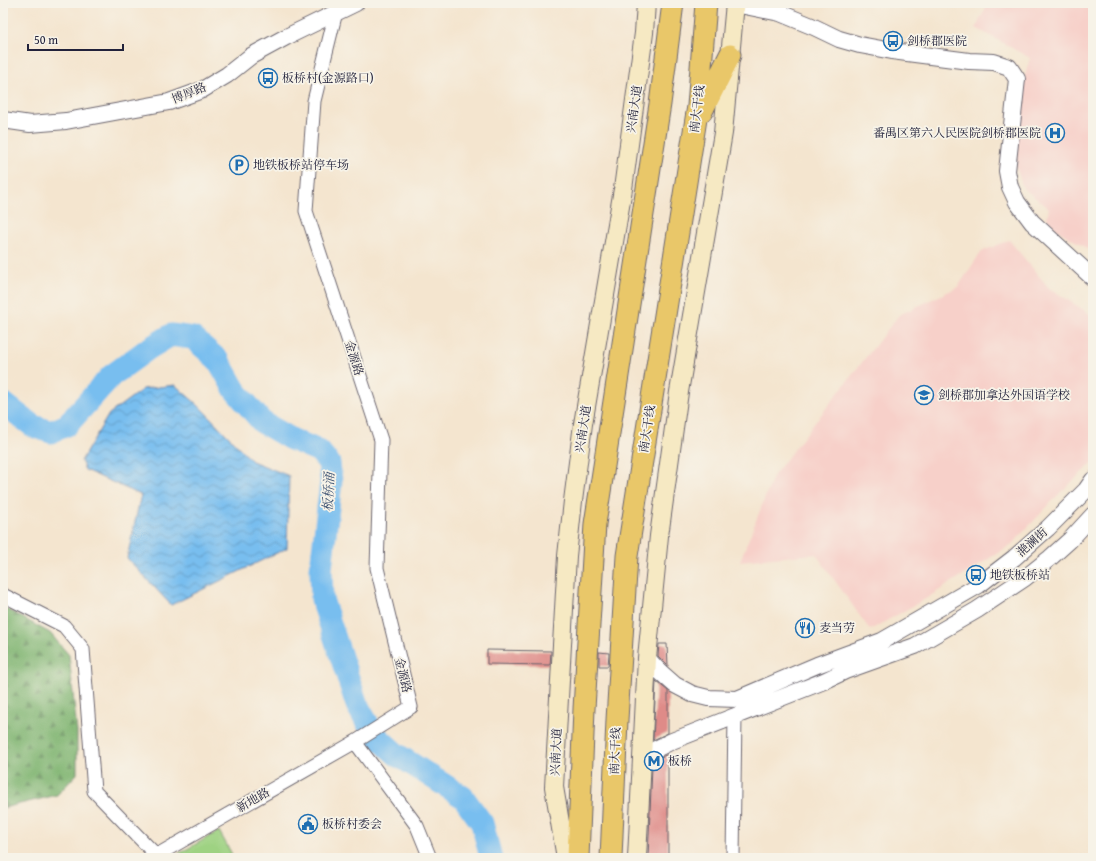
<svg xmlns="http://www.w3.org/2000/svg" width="1096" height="861" viewBox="0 0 1096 861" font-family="'Gentium Book Plus','Noto Serif SC',serif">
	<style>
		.built { fill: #f7d0c9 }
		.forest { fill: url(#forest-firs); stroke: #506b56 }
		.pitch { fill: #9ed282; stroke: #607a5e }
		.water { fill: url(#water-waves); stroke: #4d7095 }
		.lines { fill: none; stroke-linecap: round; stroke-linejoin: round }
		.river { stroke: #78beef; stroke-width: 23 }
		.building { fill: #df8b88 }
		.minor-casing { stroke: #6c666f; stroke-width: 15 }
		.tertiary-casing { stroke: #6c666f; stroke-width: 18 }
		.secondary-casing { stroke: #6c666f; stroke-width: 20 }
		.trunk-casing { stroke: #6c666f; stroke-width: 23 }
		.minor { stroke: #fff; stroke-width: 13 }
		.tertiary { stroke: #fff; stroke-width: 16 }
		.secondary { stroke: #f6e9c3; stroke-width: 18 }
		.trunk { stroke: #e9c769; stroke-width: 21 }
		.labels { text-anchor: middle; stroke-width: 3.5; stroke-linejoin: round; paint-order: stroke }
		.poi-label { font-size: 12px; fill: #22223b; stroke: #f7f3e8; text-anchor: start }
		.street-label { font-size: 12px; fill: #22223b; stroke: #f7f3e8 }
		.water-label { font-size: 13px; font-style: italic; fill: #3c5171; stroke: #f7f3e8 }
	</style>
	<defs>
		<pattern id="forest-firs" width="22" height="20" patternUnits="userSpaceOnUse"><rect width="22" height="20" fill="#7eb470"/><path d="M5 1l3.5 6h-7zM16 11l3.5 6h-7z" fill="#67925d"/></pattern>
		<pattern id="water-waves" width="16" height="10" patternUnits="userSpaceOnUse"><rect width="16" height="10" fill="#78beef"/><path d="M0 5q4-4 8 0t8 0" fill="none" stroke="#629ac3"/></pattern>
	</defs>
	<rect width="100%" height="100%" fill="#f7f3e8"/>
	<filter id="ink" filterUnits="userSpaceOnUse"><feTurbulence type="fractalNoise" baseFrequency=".025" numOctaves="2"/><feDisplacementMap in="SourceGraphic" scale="8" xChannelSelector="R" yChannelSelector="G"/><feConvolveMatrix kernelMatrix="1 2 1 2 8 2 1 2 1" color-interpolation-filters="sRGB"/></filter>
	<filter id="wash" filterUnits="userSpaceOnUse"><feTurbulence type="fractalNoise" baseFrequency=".012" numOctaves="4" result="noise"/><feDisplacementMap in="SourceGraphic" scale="16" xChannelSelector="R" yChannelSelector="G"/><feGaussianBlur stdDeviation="0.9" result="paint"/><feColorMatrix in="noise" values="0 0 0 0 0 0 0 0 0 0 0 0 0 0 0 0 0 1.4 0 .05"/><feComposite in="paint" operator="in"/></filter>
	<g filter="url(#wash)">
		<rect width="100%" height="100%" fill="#f4e5cf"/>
		<!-- built -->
		<path class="built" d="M988,3H1093V252L1057,230L1047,219L1049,208L1023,188L1016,166L1018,101L1030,58L976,28Z
			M1009,240L1049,288L1093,316V462L1060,493L1012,544L927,598L870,630L816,554L740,561L774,475L899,315L958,287L981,252Z"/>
		<!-- forest -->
		<path class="forest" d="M3,607L50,633L69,655L77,732V774L57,795L3,808Z"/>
		<!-- pitch -->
		<path class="pitch" d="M219,831L234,858H171Z"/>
		<!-- water -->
		<path class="water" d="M175,385L198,405L252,461L289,476L287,548L171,605L127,558L141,495L85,470L81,461L109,414L143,389Z"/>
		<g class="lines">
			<!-- river -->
			<path class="river" d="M3,403L33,426L51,432L67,425L111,376L148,349L171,335L193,338L218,360L235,390L262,422L291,439L319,451L329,463L331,481L321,569L322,599L357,705L373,733L396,754L463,797L482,823L491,858"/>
		</g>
		<g id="blocks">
			<!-- building -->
			<path class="building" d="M659,644H667L668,666L658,656Z
				M487,650L551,651L550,665L487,664Z
				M599,652L609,653L608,666H599Z
				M656,681L668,691V733L653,740Z
				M668,754V858H648L652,767L655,762L661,757Z"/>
		</g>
	</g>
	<g filter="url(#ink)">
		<use href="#blocks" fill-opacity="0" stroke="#6c666f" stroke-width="1"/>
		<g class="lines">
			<!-- minor casing -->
			<g class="minor-casing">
				<path id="minor" d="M3,595L64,626L83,649L94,791L156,855
					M355,742L417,826L430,858
					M152,858L355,742L411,707L377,568L381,440L306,211L314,101L336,12
					M733,858L735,716"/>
			</g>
			<!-- tertiary casing -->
			<g class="tertiary-casing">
				<path id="tertiary" d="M781,3L780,13L814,27L839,39L860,45L892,51L969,61L994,62L1009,67L1017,79L1007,171L1010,187L1017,202L1032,222L1093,278
					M735,4L780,13
					M3,120L30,124L66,121L169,102L202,90L227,75L251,56L286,37L356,3
					M647,658L658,670L675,685L692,694L708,698L737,699L817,665L882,641L979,585L1014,558L1048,528L1086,490L1093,480
					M642,765L648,756L656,749L672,741L824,681L845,671L915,646L977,610L1025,578L1050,558L1070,540L1093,515"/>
			</g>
			<!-- secondary casing -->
			<g class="secondary-casing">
				<path id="secondary" d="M566,858L554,787L567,556L573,501L583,424L623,189L644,33L646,3
					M637,858L647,658L659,536L679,392L723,133L735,3"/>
			</g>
			<!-- trunk casing -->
			<g class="trunk-casing">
				<path id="trunk" d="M702,111L730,55
					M578,858L584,709L595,524L660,104L673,3
					M611,858L617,720L627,556L698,106L706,3"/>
			</g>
			<!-- minor -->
			<use href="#minor" class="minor"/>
			<!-- tertiary -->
			<use href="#tertiary" class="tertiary"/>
			<!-- secondary -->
			<use href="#secondary" class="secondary"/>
			<!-- trunk -->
			<use href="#trunk" class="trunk"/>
		</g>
	</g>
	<!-- icons -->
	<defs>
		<g id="bus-ring" transform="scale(1)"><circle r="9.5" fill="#f7f3e8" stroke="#1f6fb2" stroke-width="1.5"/><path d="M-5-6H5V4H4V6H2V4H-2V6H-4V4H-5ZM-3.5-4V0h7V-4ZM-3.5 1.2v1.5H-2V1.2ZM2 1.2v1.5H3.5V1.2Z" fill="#1f6fb2"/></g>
		<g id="hospital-ring" transform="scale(1)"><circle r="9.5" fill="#f7f3e8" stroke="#1f6fb2" stroke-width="1.5"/><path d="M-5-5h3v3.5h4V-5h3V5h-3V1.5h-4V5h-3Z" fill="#1f6fb2"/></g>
		<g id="parking-ring" transform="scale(1)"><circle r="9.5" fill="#f7f3e8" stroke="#1f6fb2" stroke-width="1.5"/><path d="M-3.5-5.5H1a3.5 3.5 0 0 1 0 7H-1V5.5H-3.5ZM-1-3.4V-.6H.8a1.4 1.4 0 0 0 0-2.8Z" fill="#1f6fb2"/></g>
		<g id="school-ring" transform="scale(1)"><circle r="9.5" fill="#f7f3e8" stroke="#1f6fb2" stroke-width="1.5"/><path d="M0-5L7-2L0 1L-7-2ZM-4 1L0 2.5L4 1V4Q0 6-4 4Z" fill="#1f6fb2"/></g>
		<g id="restaurant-ring" transform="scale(1)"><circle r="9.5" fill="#f7f3e8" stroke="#1f6fb2" stroke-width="1.5"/><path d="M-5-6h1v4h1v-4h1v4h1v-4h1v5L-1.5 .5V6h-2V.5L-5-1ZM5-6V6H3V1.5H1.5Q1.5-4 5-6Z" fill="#1f6fb2"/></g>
		<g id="metro-ring" transform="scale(1)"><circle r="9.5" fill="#f7f3e8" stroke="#1f6fb2" stroke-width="1.5"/><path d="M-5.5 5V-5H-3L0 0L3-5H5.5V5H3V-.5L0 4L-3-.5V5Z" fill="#1f6fb2"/></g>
		<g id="civic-ring" transform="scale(1)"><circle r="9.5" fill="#f7f3e8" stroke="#1f6fb2" stroke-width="1.5"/><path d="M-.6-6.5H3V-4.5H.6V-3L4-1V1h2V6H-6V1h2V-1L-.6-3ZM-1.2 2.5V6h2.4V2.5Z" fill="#1f6fb2"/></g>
	</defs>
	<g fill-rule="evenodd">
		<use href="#bus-ring" x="893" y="41"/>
		<use href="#bus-ring" x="268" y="78"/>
		<use href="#hospital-ring" x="1055" y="133"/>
		<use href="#parking-ring" x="239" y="165"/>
		<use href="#school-ring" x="924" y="395"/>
		<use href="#bus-ring" x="976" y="575"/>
		<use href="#restaurant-ring" x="805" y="628"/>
		<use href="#metro-ring" x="654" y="761"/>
		<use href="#civic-ring" x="308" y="824"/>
	</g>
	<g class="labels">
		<!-- poi labels -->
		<g class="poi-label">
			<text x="907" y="45">剑桥郡医院</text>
			<text x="282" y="82">板桥村(金源路口)</text>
			<text x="1041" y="137" text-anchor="end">番禺区第六人民医院剑桥郡医院</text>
			<text x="253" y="169">地铁板桥站停车场</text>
			<text x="938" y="399">剑桥郡加拿达外国语学校</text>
			<text x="990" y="579">地铁板桥站</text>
			<text x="819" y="632">麦当劳</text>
			<text x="668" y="765">板桥</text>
			<text x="322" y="828">板桥村委会</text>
		</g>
		<!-- street labels -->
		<g class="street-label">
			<text transform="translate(189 93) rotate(-22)" y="4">博厚路</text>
			<text transform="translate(634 109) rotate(-82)" y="4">兴南大道</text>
			<text transform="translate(697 109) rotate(-83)" y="4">南大干线</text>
			<text transform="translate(354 358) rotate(72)" y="4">金源路</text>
			<text transform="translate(583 429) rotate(-81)" y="4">兴南大道</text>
			<text transform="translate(647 429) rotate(-81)" y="4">南大干线</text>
			<text transform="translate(1032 542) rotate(-42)" y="4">滟澜街</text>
			<text transform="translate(403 675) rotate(76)" y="4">金源路</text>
			<text transform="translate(615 751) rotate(-88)" y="4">南大干线</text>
			<text transform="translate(556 752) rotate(-87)" y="4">兴南大道</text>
			<text transform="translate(253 800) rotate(-30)" y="4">新地路</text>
		</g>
		<!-- water labels -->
		<g class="water-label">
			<text transform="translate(328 492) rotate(-87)" y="5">板桥涌</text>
		</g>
	</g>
	<!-- margin -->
	<rect width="1096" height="861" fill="none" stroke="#f7f3e8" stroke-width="16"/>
	<!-- scale -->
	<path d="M28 44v6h95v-6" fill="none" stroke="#22223b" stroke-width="2"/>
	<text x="34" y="44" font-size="12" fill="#22223b" stroke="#f7f3e8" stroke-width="3" paint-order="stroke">50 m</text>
</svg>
